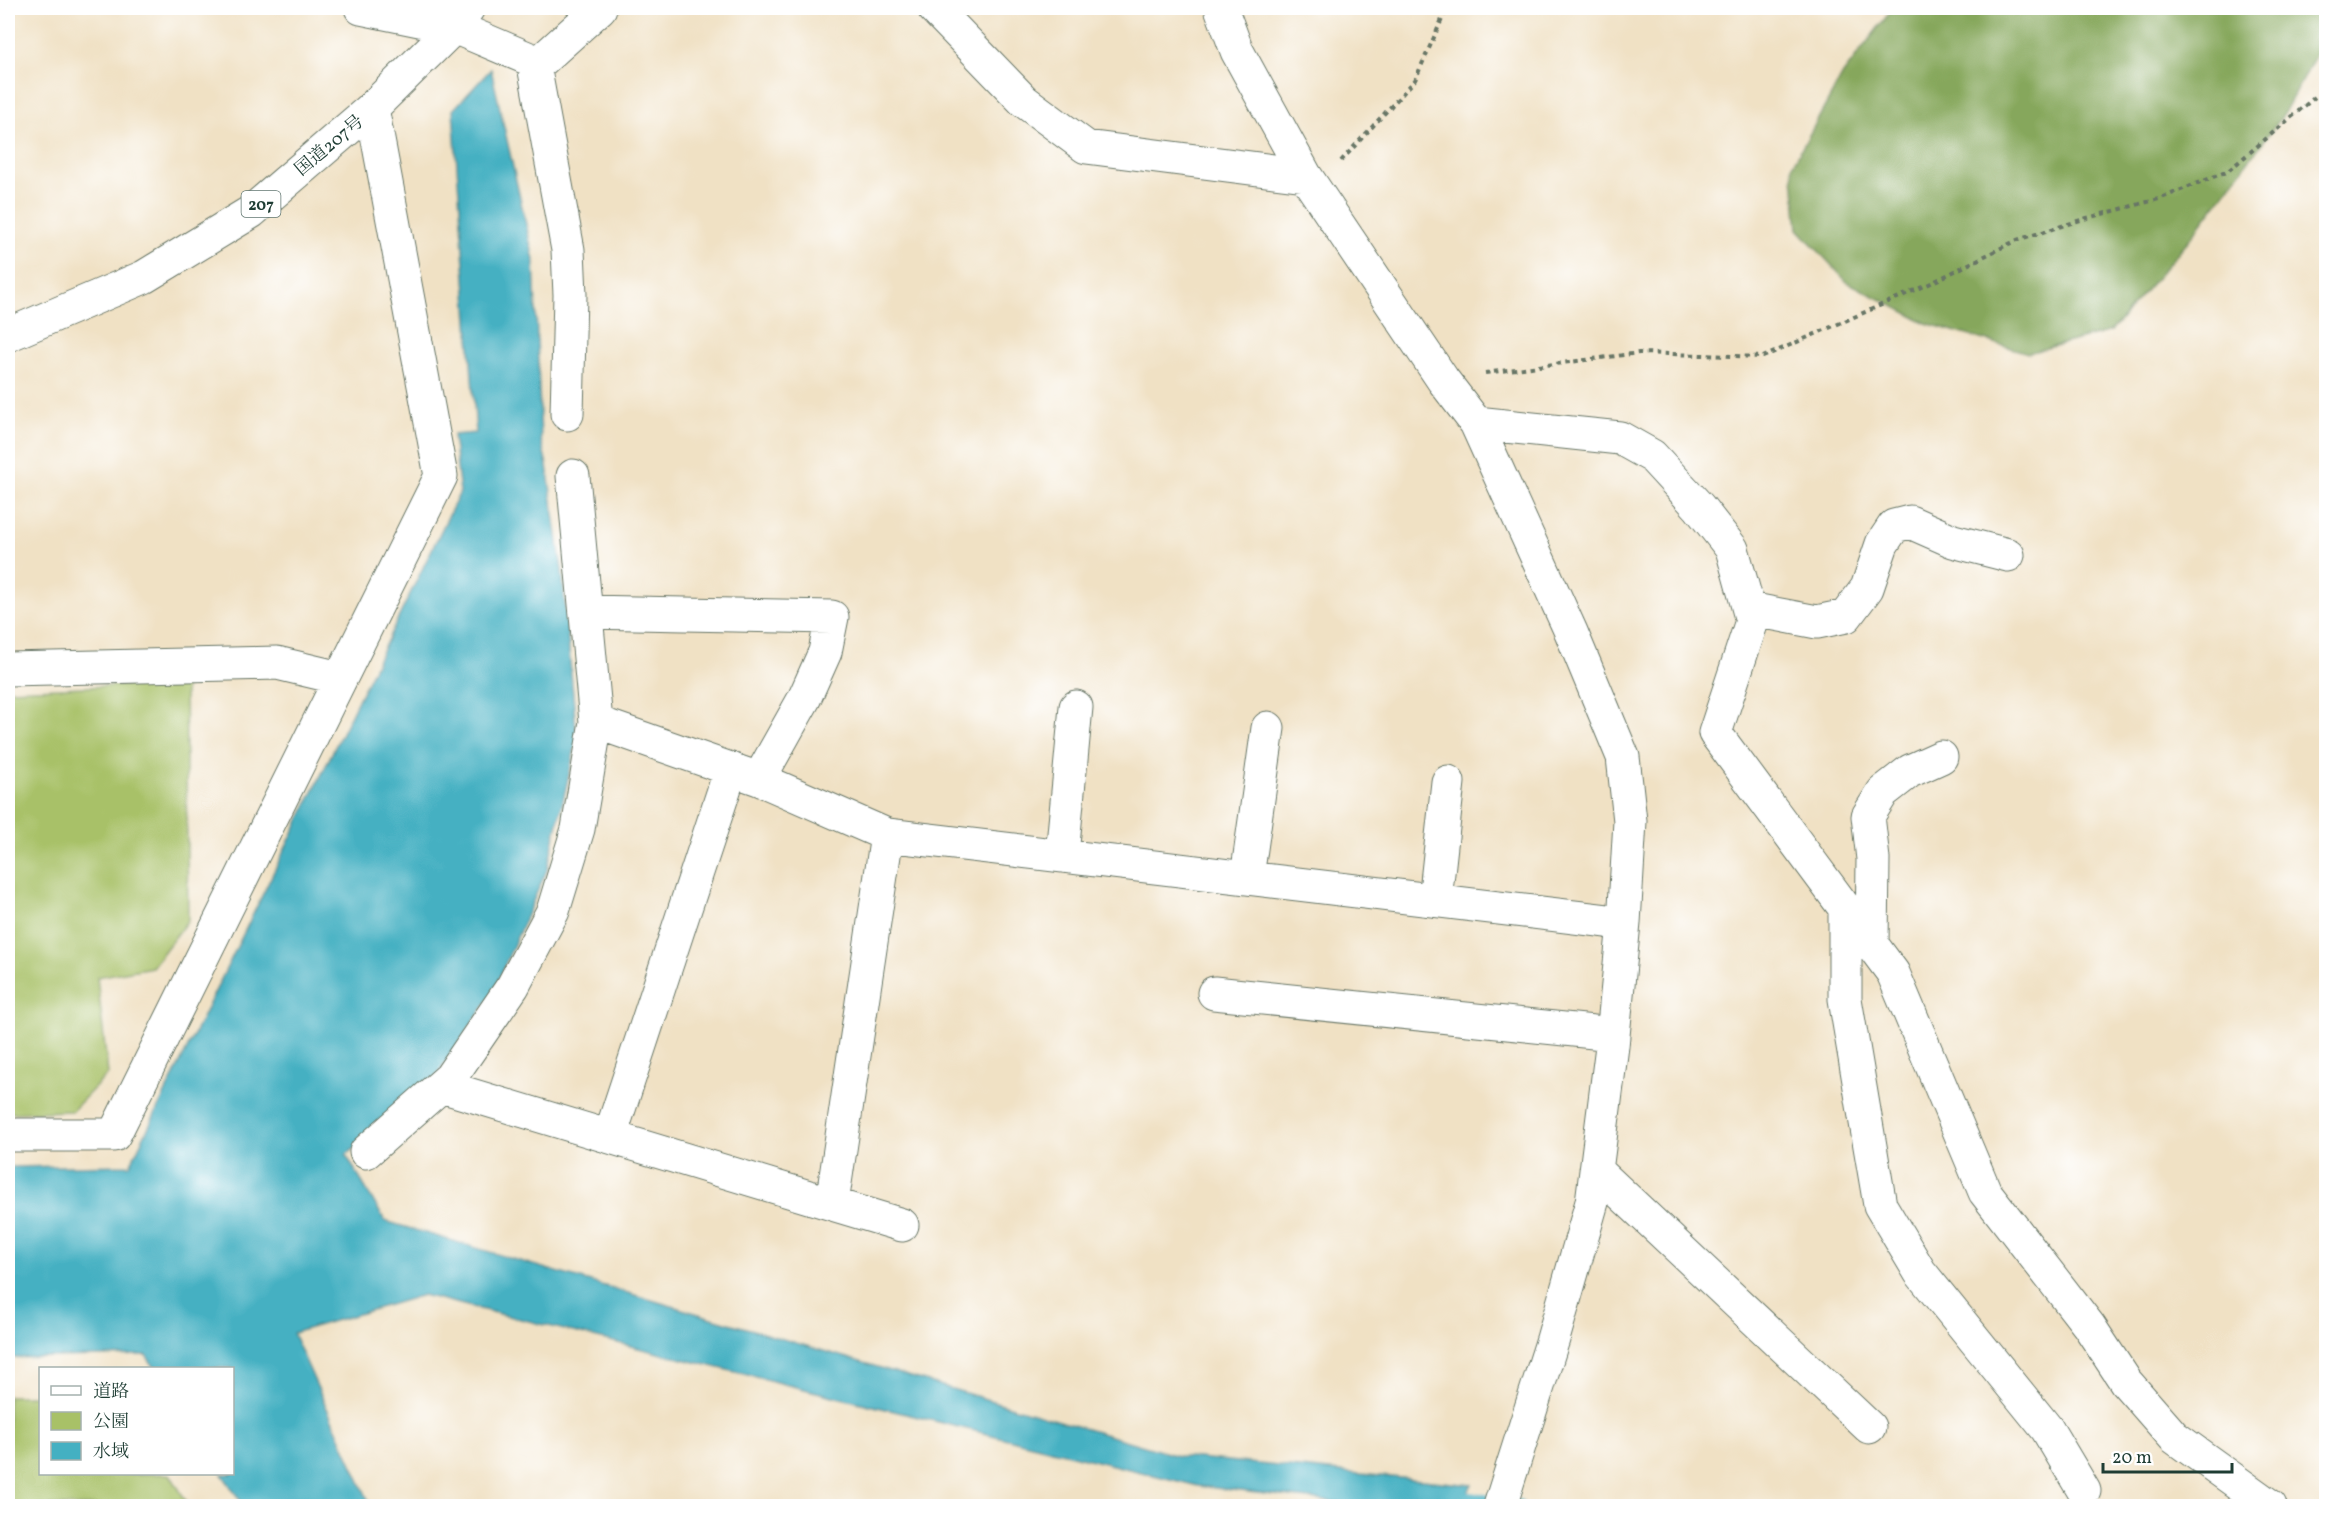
<svg xmlns="http://www.w3.org/2000/svg" width="2334" height="1514" viewBox="0 0 2334 1514" font-family="Vollkorn,'Noto Serif JP',serif">
	<style>
		.green { fill: #a8c167; stroke: #647f4e; stroke-width: 1.5 }
		.forest { fill: #86a75c; stroke: #527248; stroke-width: 1.5 }
		.water { fill: #44b0c2; stroke: #32767b; stroke-width: 1.5 }
		.lines { fill: none; stroke-linecap: round; stroke-linejoin: round }
		.stream { stroke: #44b0c2; stroke-width: 14 }
		.minor-casing { stroke: #687666; stroke-width: 35 }
		.highway-casing { stroke: #687666; stroke-width: 35 }
		.path { stroke: #687666; stroke-width: 4; stroke-dasharray: 4.5 4.5; stroke-linecap: butt }
		.minor { stroke: #fff; stroke-width: 33 }
		.highway { stroke: #fff; stroke-width: 33 }
		.labels { text-anchor: middle; stroke-width: 5; stroke-linejoin: round; paint-order: stroke }
		.shield { fill: #fff; stroke: #627771; stroke-width: 1.5 }
		.shield-label { font-size: 16px; font-weight: bold; fill: #1f3d34 }
		.street-label { font-size: 18px; fill: #1f3d34; stroke: #fff }
	</style>
	<rect width="100%" height="100%" fill="#fff"/>
	<filter id="ink" filterUnits="userSpaceOnUse"><feTurbulence type="fractalNoise" baseFrequency=".0167" numOctaves="2"/><feDisplacementMap in="SourceGraphic" scale="12" xChannelSelector="R" yChannelSelector="G"/><feConvolveMatrix kernelMatrix="1 2 1 2 8 2 1 2 1" color-interpolation-filters="sRGB"/></filter>
	<filter id="wash" filterUnits="userSpaceOnUse"><feTurbulence type="fractalNoise" baseFrequency=".008" numOctaves="4" result="noise"/><feDisplacementMap in="SourceGraphic" scale="24" xChannelSelector="R" yChannelSelector="G"/><feGaussianBlur stdDeviation="1.35" result="paint"/><feColorMatrix in="noise" values="0 0 0 0 0 0 0 0 0 0 0 0 0 0 0 0 0 1.4 0 .05"/><feComposite in="paint" operator="in"/></filter>
	<g filter="url(#wash)">
		<rect width="100%" height="100%" fill="#f0e1c4"/>
		<!-- green -->
		<path class="green" d="M185,683L188,920L152,967L97,977L108,1074L72,1111L8,1113V690Z
			M8,1396H40V1474H170L189,1506H8Z"/>
		<!-- forest -->
		<path class="forest" d="M1893,8H2326V36L2281,118L2193,235L2111,331L2028,353L1926,323L1847,282L1798,229L1792,166L1843,74Z"/>
		<!-- water -->
		<path class="water" d="M491,69L534,260L541,440L547,465L562,570L577,740L547,870L491,996L423,1096L346,1155L385,1221L1178,1456L1472,1485L1461,1506H1369L1198,1486L423,1295L293,1333L371,1506H244L222,1474H232V1368H155L146,1355L8,1358V1167L130,1165L460,492L453,435L476,433L453,110Z"/>
		<g class="lines">
			<!-- stream -->
			<path class="stream" d="M1449,1496L1518,1506"/>
		</g>
	</g>
	<g filter="url(#ink)">
		<g class="lines">
			<!-- minor casing -->
			<g class="minor-casing">
				<path id="minor" d="M361,8L454,27L539,63L600,8
					M934,8L1024,101L1086,147L1305,175
					M1221,8L1237,51L1305,175L1443,380L1476,423L1571,632L1623,757L1630,821L1624,923L1612,1046L1592,1202L1553,1339L1500,1506
					M533,60L568,250L570,295L567,414
					M1476,423L1620,438L1652,456L1699,507L1732,549L1752,621L1715,733L1893,973L1985,1192L2089,1326L2126,1382L2174,1437L2270,1506
					M573,476L596,722L759,779L887,835L1624,923
					M1749,609L1817,622L1846,616L1867,588L1882,544L1894,526L1910,522L1953,541L2008,555
					M586,612L832,617L825,652L804,699L759,779
					M8,669L277,663L340,678
					M1062,855L1076,707
					M1247,877L1268,728
					M1435,900L1448,782
					M1845,908V999L1880,1205L1920,1272L2047,1429L2084,1491
					M1872,944L1873,859L1868,816L1883,792L1910,771L1941,757
					M1214,993L1613,1034
					M441,1086L902,1225
					M8,1135H114L441,476L372,108
					M610,1136L731,769
					M366,1152L450,1078L513,986L553,911L578,829L596,722
					M1596,1170L1869,1427
					M832,1203L887,835"/>
			</g>
			<!-- highway casing -->
			<g class="highway-casing">
				<path id="highway" d="M8,335L144,277L251,212L372,108L454,27L468,8"/>
			</g>
			<!-- path -->
			<path class="path" d="M1341,161L1415,80L1447,8
				M1485,373L1639,353L1763,357L1929,284L2017,240L2087,218L2159,199L2228,171L2321,92L2326,84"/>
			<!-- minor -->
			<use href="#minor" class="minor"/>
			<!-- highway -->
			<use href="#highway" class="highway"/>
		</g>
	</g>
	<g class="labels">
		<!-- shield labels -->
		<rect class="shield" x="241.5" y="191" width="39" height="26" rx="4.5"/>
		<g class="shield-label">
			<text x="261" y="210">207</text>
		</g>
		<!-- street labels -->
		<g class="street-label">
			<text transform="translate(329 145) rotate(-40)" y="6">国道207号</text>
		</g>
	</g>
	<!-- margin -->
	<rect width="2334" height="1514" fill="none" stroke="#fff" stroke-width="30"/>
	<!-- legend -->
	<rect x="39" y="1367" width="195" height="108" fill="#ffffff" stroke="#a5b1ae" stroke-width="1.5"/>
	<rect x="51" y="1386" width="30" height="9" fill="#ffffff" stroke="#a5b1ae" stroke-width="1.5"/>
	<text x="93" y="1397" font-size="18" fill="#1f3d34">道路</text>
	<rect x="51" y="1412" width="30" height="18" fill="#a8c167" stroke="#a5b1ae" stroke-width="1.5"/>
	<text x="93" y="1427" font-size="18" fill="#1f3d34">公園</text>
	<rect x="51" y="1442" width="30" height="18" fill="#44b0c2" stroke="#a5b1ae" stroke-width="1.5"/>
	<text x="93" y="1457" font-size="18" fill="#1f3d34">水域</text>
	<!-- scale -->
	<path d="M2103 1463v9h129v-9" fill="none" stroke="#1f3d34" stroke-width="3"/>
	<text x="2112" y="1463" font-size="18" fill="#1f3d34" stroke="#ffffff" stroke-width="4.5" paint-order="stroke">20 m</text>
</svg>
